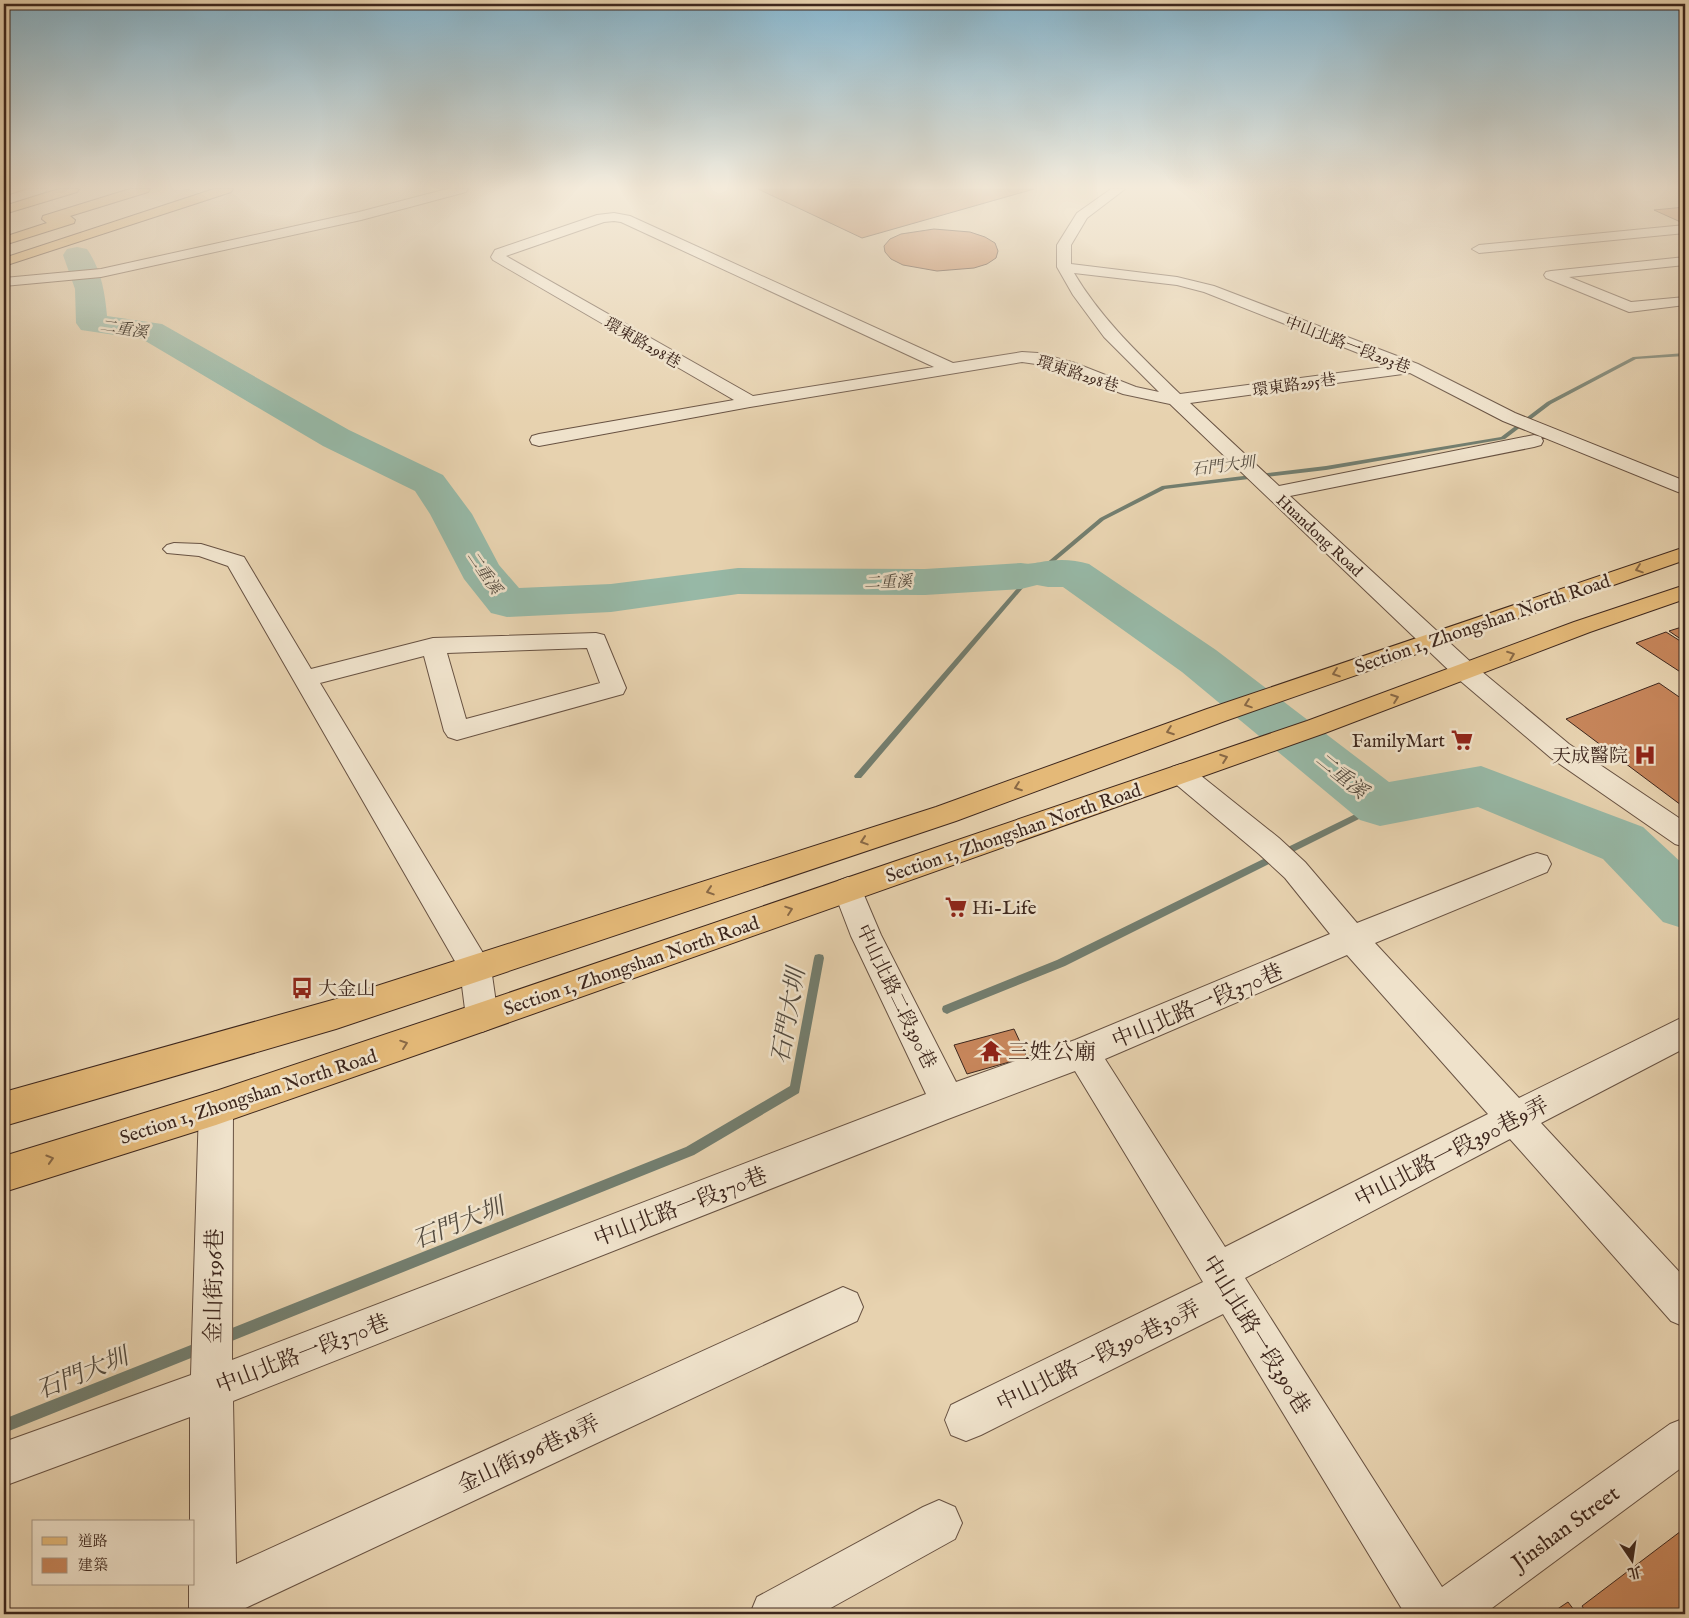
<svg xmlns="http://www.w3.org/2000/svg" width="1689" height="1618" viewBox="0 0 1689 1618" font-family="'IM FELL English','Noto Serif TC',serif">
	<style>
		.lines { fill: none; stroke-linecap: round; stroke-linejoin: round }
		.stream { fill: #737e6f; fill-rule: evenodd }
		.river { fill: #97b8a6; fill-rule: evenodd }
		.building { fill: #c6855a; stroke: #3e271d }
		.minor-casing { stroke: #685242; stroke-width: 2 }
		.major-casing { stroke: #3e271d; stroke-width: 2 }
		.highway-casing { stroke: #3e271d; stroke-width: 2 }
		.minor { fill: #efe2cb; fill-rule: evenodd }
		.major { fill: #e4b978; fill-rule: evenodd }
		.highway { fill: #e4b978; fill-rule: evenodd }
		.oneway { stroke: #896946 }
		.labels { text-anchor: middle; stroke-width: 5; stroke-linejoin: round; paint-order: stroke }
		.far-water-label { font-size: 16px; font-style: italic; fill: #544b3f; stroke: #efe2cb }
		.far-street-label { font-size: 16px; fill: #3e271d; stroke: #efe2cb }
		.street-label { font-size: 19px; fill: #3e271d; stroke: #efe2cb }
		.poi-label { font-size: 19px; fill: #3e271d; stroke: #efe2cb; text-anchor: end }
		.water-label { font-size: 20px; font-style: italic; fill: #544b3f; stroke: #efe2cb }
		.near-street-label { font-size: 22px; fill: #3e271d; stroke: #efe2cb }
		.near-poi-label { font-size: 22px; fill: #3e271d; stroke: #efe2cb; text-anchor: start }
		.near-water-label { font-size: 24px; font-style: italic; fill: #544b3f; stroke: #efe2cb }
	</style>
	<rect width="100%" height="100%" fill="#e7d2af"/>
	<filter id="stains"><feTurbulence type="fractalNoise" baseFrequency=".004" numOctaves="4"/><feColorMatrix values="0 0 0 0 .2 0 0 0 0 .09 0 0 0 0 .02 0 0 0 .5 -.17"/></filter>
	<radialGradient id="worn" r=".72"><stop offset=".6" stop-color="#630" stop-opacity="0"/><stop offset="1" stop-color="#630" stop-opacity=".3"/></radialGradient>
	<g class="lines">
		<!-- stream -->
		<path class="stream" d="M1685,353V356L1636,359L1551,404L1505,439L1326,470L1165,489L1104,520L1023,588L861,778H855L854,776L1019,586L1100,518L1162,486L1326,466L1501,437L1547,402L1633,357Z
			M1380,802L1383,803L1384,805L1383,807L1065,966L951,1012L947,1014L943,1012L942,1009L943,1006L1057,960Z
			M819,954L823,955L824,958L799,1093L694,1155L222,1345L217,1344L216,1339L217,1334L686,1147L790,1086L814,958L815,955Z
			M201,1341L206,1342L207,1347L206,1352L4,1433V1419Z"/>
		<!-- river -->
		<path class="river" d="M77,247L87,249C101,269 105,292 107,316L162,324L349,430L443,475L472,514L499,565L519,588L611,584L738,568L925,569L1021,563C1032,565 1037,562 1048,561C1062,559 1075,560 1089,564L1216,650L1389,782L1481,766L1643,827L1685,866V929L1663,922L1603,859L1478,807L1380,826L1360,820L1182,672L1063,587H1048L1037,585L1021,589L925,595L738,594L611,612L507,617L491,613L464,579L430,514L415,491L323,446L142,339L81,330L76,323L75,289L63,255L67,249Z"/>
	</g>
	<!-- building -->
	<path class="building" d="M758,189H1034L862,238Z
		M1685,207V224L1654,210Z
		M934,229L970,232L985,237L995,243L998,251L996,258L987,264L974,268L937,271L903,265L891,259L885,252L884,246L890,239L901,234Z
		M1685,626V642L1669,631Z
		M1666,632L1685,644V675L1636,643Z
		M1659,683L1685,701V808L1566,719Z
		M1014,1029L1027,1057L967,1074L954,1045Z
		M1685,1528V1614H1587L1582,1606Z
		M1568,1602L1577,1614H1550Z"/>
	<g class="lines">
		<!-- minor casing -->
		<g class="minor-casing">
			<path id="minor" d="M28,189H47L45,192L4,205V197Z
				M447,189H468L466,192L361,220L101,277L4,286V278L101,269L359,212Z
				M1111,189H1125L1087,218L1071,245V264L1177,277L1214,286L1418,364L1515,413L1685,481V494L1678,492L1503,421L1410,373L1190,403L1279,486L1534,435L1541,437L1543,441L1541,445L1534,447L1290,496L1475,666L1569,744L1685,822V847L1675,844L1551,758L1457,678L1170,404L1123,394L1050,366L1022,362L750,407L539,446L532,444L530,440L532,436L539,434L734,400L493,260L491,257L495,250L597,215L614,213L630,216L953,363L1022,352L1038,353L1075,363L1136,387L1159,392L1104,337L1073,295L1057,267V245L1077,213ZM614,221L621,222L934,367L753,396L506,256L604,222ZM1074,273L1177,285L1204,292L1391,366L1180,394C1141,356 1102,320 1074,273Z
				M1685,225V233L1479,253L1472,249L1479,245Z
				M1685,257V265L1569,277L1631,302L1685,297V305L1629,312L1546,278L1544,275L1546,272L1551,271Z
				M174,543L201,544L244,557L311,669L433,638L596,633L604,635L626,688L623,694L457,740L448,737L444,731L424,656L320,683L486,958L491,968L498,1017L494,1027L482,1032L470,1027L466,1017L460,970L228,566L199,556L167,553L163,549L167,545ZM587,648L600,683L466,719L447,653Z
				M1181,764L1190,767L1279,838L1305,862L1357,923L1527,856L1537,853L1547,856L1551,864L1547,872L1375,943L1519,1098L1685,1016V1048L1541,1123L1685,1278V1327L1671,1321L1510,1139L1245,1278L1442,1587L1670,1424L1685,1418V1465L1484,1614H1405L1223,1314L981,1435L966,1441L951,1435L945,1420L951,1405L1203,1282L1075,1071L948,1119L233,1401L236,1564L843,1287L857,1293L863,1307L857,1321L237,1612V1614H189V1584H194V1522H190V1417L4,1486V1442L191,1375L199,1108L204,1096L216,1091L228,1096L233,1108L232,1360L926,1094L851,936L833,889L838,881L848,877L858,881L881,935L956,1082L1075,1040L1330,934L1285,878L1259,854L1172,781L1168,774L1172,767ZM1347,955L1488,1114L1225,1247L1105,1059Z
				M939,1500L955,1507L962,1523L955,1539L820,1614H750L757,1597L923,1507Z"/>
		</g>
		<!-- major casing -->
		<g class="major-casing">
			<path id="major" d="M1685,547V560L1225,721L956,821L336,1029L4,1126V1092L336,999L936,807L1207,709Z
				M1685,585V599L1590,632L1325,733L482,1032L216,1125L4,1192V1156L216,1091L482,1002L1307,721L1574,622Z"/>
		</g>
		<!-- highway casing -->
		<g class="highway-casing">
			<path id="highway" d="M59,189H79L77,192L4,214V206Z
				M130,189H150L148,192L70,216L75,220L74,223L4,245V237L47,223L42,219L43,216Z
				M214,189H233L231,192L4,266V258Z"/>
		</g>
		<!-- minor -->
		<use href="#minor" class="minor"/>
		<!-- major -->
		<use href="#major" class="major"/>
		<!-- highway -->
		<use href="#highway" class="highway"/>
	</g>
	<!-- one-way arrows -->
	<defs><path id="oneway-chevron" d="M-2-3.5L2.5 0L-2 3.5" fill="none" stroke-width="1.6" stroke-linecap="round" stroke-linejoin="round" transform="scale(1.25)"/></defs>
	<g class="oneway">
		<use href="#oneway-chevron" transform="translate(1639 569) rotate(161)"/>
		<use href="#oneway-chevron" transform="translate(1511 655) rotate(-21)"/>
		<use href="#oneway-chevron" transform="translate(1336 673) rotate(161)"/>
		<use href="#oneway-chevron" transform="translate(1395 698) rotate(-20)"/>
		<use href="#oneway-chevron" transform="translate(1248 704) rotate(161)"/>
		<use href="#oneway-chevron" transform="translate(1170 731) rotate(160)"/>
		<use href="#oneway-chevron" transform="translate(1224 758) rotate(-20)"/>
		<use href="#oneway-chevron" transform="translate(1018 787) rotate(160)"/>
		<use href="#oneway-chevron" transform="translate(864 841) rotate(162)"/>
		<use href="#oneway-chevron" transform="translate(710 891) rotate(162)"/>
		<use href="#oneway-chevron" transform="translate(789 910) rotate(-19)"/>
		<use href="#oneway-chevron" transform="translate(404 1044) rotate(-19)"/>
		<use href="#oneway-chevron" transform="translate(50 1159) rotate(-17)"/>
	</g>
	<!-- sky -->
	<linearGradient id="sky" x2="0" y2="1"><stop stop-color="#87b6ce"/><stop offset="0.45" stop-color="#f4ebdb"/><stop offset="1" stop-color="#f4ebdb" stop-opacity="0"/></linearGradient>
	<rect width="1689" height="416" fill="url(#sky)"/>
	<!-- icons -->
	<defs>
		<g id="supermarket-bare" transform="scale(1.725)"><path d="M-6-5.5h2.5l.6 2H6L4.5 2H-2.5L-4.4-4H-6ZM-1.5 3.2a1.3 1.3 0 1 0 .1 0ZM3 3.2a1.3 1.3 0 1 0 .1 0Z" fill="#8f2418" stroke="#efe2cb" stroke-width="2.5" paint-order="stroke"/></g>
		<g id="hospital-bare" transform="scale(1.725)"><path d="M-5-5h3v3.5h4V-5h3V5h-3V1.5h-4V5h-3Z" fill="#8f2418" stroke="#efe2cb" stroke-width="2.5" paint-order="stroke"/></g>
		<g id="bus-bare" transform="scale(1.725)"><path d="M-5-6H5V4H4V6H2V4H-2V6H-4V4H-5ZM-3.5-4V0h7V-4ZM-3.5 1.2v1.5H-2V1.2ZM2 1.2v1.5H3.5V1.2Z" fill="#8f2418" stroke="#efe2cb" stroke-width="2.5" paint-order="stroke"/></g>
		<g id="temple-bare" transform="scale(1.725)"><path d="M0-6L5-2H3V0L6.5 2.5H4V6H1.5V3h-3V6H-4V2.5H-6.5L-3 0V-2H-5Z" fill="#8f2418" stroke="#efe2cb" stroke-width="2.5" paint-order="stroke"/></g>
	</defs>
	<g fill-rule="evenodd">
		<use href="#supermarket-bare" x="1462" y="740"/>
		<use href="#hospital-bare" x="1645" y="755"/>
		<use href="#supermarket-bare" x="956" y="907"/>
		<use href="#bus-bare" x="302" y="988"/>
		<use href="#temple-bare" x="991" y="1051"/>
	</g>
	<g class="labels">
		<!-- far-water labels -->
		<g class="far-water-label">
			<text transform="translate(124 328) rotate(9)" y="6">二重溪</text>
			<text transform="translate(1223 465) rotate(-7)" y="6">石門大圳</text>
			<text transform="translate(485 572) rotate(56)" y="6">二重溪</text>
			<text transform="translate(888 581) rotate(-2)" y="6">二重溪</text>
		</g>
		<!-- far-street labels -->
		<g class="far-street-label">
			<text transform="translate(643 342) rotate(30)" y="6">環東路298巷</text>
			<text transform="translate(1348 344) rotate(21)" y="6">中山北路一段293巷</text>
			<text transform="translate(1078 373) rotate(18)" y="6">環東路298巷</text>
			<text transform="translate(1294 384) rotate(-8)" y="6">環東路295巷</text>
			<text transform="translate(1320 535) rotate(43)" y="6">Huandong Road</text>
		</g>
		<!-- street labels -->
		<g class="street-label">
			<text transform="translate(1482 623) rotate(-19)" y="7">Section 1, Zhongshan North Road</text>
			<text transform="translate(1013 832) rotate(-19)" y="7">Section 1, Zhongshan North Road</text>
			<text transform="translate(631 965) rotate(-19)" y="7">Section 1, Zhongshan North Road</text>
			<text transform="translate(897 996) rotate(64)" y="7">中山北路二段390巷</text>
			<text transform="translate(248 1096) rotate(-18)" y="7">Section 1, Zhongshan North Road</text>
		</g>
		<!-- poi labels -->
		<g class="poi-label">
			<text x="1445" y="747">FamilyMart</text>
			<text x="1628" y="762">天成醫院</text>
			<text x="972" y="914" text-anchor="start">Hi-Life</text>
			<text x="318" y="995" text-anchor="start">大金山</text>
		</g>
		<!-- water labels -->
		<g class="water-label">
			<text transform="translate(1342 775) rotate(39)" y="7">二重溪</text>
		</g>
		<!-- near-street labels -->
		<g class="near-street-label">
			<text transform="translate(1197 1005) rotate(-23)" y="8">中山北路一段370巷</text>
			<text transform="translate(1451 1151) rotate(-27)" y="8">中山北路一段390巷9弄</text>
			<text transform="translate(680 1206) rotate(-21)" y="8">中山北路一段370巷</text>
			<text transform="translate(213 1286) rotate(-89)" y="8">金山街196巷</text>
			<text transform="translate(1257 1334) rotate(58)" y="8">中山北路一段390巷</text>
			<text transform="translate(302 1353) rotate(-21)" y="8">中山北路一段370巷</text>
			<text transform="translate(1098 1355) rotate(-26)" y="8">中山北路一段390巷30弄</text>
			<text transform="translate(528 1453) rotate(-25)" y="8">金山街196巷18弄</text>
			<text transform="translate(1565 1527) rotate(-36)" y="8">Jinshan Street</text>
		</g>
		<!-- near-poi labels -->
		<g class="near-poi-label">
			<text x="1008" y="1059">三姓公廟</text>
		</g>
		<!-- near-water labels -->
		<g class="near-water-label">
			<text transform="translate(788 1016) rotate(-80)" y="8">石門大圳</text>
			<text transform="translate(458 1223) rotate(-22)" y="8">石門大圳</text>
			<text transform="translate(82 1373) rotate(-22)" y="8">石門大圳</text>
		</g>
	</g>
	<!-- margin -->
	<rect width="1689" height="1618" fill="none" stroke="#e7d2af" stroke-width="20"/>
	<rect x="5" y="5" width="1679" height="1608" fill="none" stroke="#3e271d" stroke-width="2.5"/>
	<rect x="10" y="10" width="1669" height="1598" fill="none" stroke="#3e271d"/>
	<!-- legend -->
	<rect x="32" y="1520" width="162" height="65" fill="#efe2cb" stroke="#a89785"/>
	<rect x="42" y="1537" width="25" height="8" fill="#e4b978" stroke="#a89785"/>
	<text x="78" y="1546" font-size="15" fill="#3e271d">道路</text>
	<rect x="42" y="1558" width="25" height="15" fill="#c6855a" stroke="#a89785"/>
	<text x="78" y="1570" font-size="15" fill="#3e271d">建築</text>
	<!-- north arrow -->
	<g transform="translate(1632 1560) rotate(167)" stroke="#efe2cb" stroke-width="4" paint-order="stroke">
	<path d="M0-4L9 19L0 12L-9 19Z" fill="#3e271d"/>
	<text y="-8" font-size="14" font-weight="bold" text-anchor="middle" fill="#3e271d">北</text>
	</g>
	<rect width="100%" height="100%" filter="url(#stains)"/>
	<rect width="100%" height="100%" fill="url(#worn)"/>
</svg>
